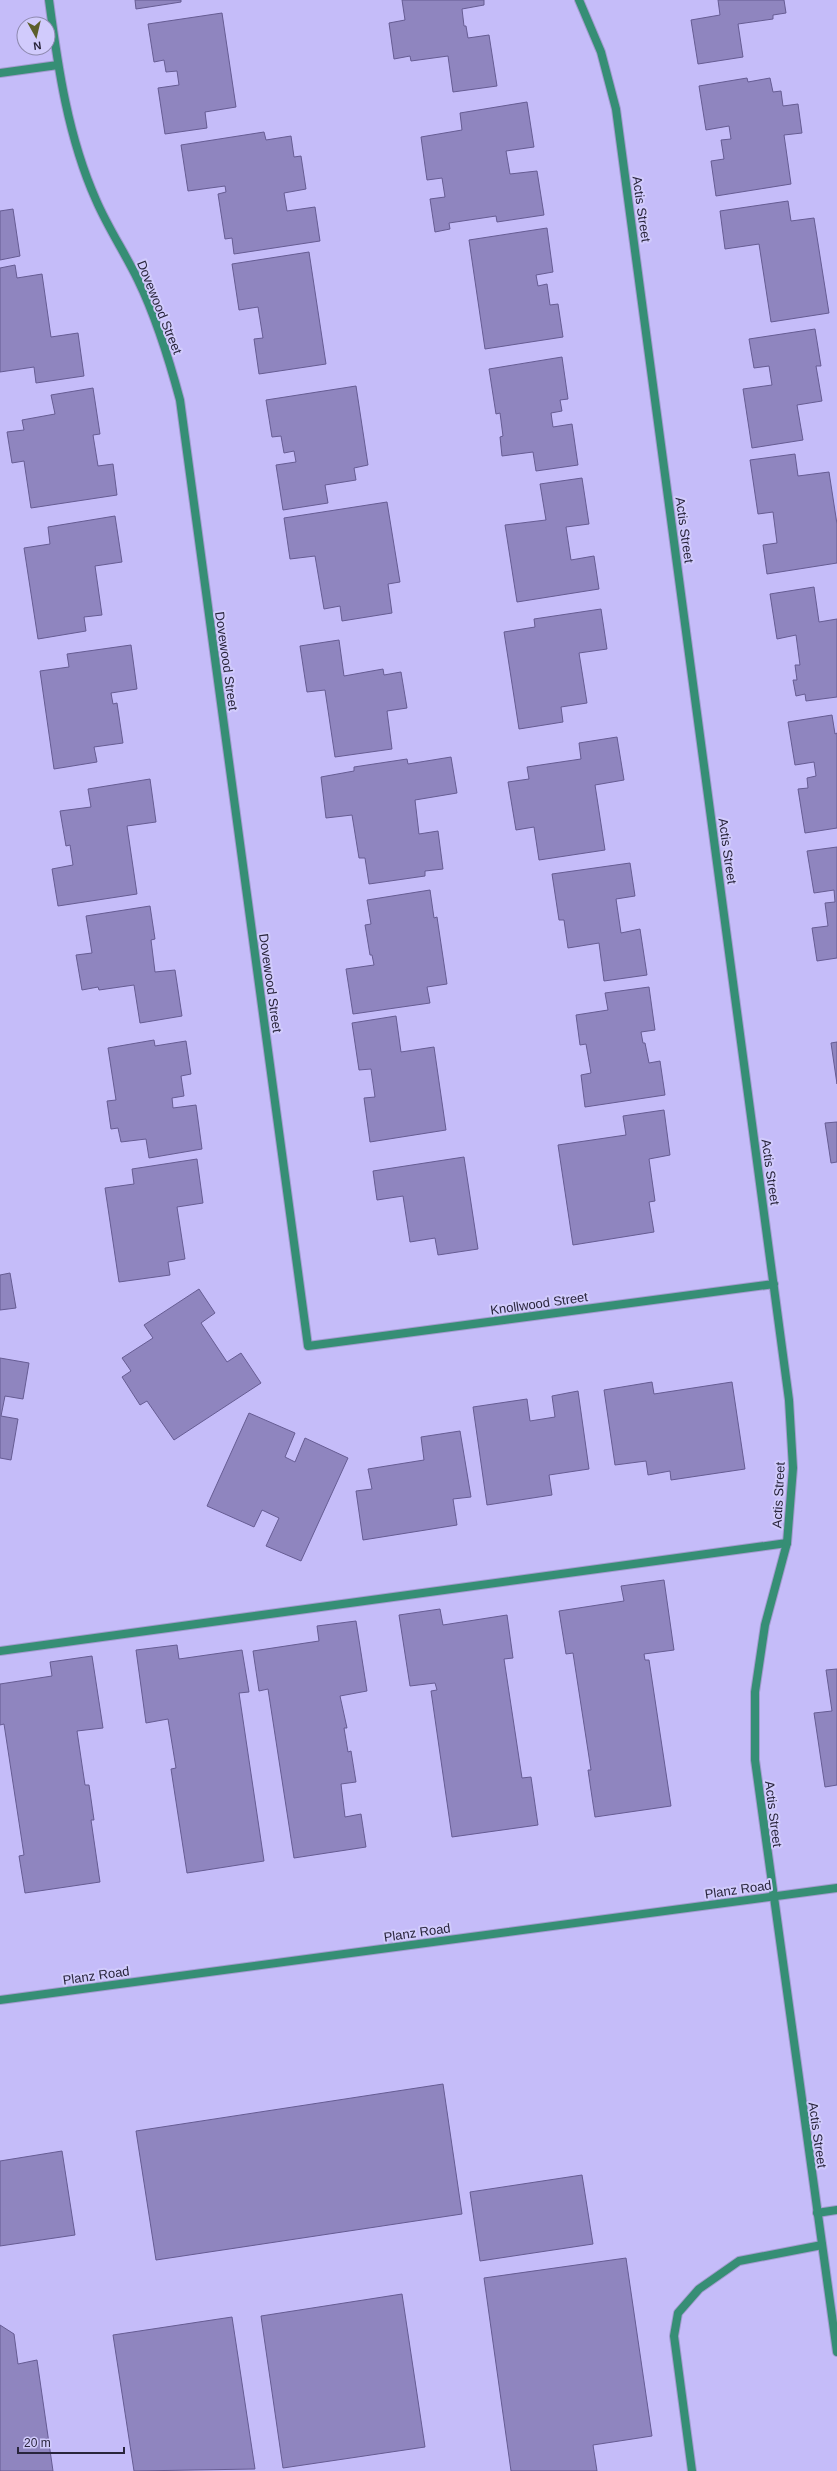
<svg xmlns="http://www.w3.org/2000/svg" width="837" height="2471" viewBox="0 0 837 2471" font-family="Helvetica,sans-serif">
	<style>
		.building { fill: #8f85bf; stroke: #665c93 }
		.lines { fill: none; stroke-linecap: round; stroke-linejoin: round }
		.service-casing { stroke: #a39bcf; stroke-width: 10 }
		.minor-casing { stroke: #a39bcf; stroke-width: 10 }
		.tertiary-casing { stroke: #a39bcf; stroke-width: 10 }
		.service { stroke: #368e75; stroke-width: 8 }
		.minor { stroke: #368e75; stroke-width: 8 }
		.tertiary { stroke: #368e75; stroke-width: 8 }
		.labels { text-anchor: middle; stroke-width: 4; stroke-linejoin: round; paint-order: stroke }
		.street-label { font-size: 13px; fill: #29253c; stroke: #d1cbfc }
	</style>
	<rect width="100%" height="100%" fill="#c5bcf9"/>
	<!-- building -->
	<path class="building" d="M135,0H181V2L136,9Z
		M402,0H484V5L462,9L464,26H466L468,38L489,35L497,86L453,92L448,56L411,61L410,56L394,59L389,23L405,20Z
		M718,0H784L786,13L773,15V19L738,24L743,57L698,64L691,20L720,15Z
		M222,13L236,107L205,112L207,128L165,134L158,88L179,85L177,71L166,72L164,60L154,62L148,24Z
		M747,78L748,82L770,78L773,92L781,91L783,106L798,104L802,133L784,135L791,184L716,196L711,161L724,159L721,140L731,139L729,126L706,130L699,86Z
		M527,102L534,147L506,151L510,174L537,171L544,215L497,222L496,216L449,223L450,229L435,232L430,199L445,197L442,178L427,180L421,137L462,130L460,113Z
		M264,132L266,140L291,136L294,157L301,156L306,189L284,193L287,211L315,207L320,241L234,254L232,238L225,239L218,194L226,192L225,186L188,191L181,145Z
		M788,201L791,221L814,218L829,313L771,322L759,244L725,249L720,211Z
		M13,209L20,256L0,260V211Z
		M547,228L553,272L536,275L538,286L547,284L550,305L558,304L563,337L485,349L469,240Z
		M309,252L326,364L259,374L254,339L263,338L258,307L239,310L232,264Z
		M15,265L17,278L42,274L51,337L78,333L84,376L36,383L34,367L0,372V268Z
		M815,329L821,366H816L822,401L797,405L803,440L752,448L743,389L772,385L769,366L754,368L749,339Z
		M562,357L568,399L560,400L562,411L551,413L553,427L572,424L578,465L536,471L533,452L502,456L500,437L503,436L500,413L496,414L489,369Z
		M356,386L368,465L354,468L356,480L325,485L328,503L283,510L276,465L296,462L294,451L284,453L281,436L272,437L266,400Z
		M93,388L100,434L93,435L98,466L113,464L117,495L31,508L24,461L12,463L7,432L24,430L22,420L55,414L51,395Z
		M795,454L798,476L829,472L837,524V563L767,574L763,545L777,543L773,512L758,514L750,460Z
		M582,478L589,524L566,527L571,560L594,556L599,589L517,602L505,525L546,520L540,484Z
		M387,502L400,582L388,584L392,613L342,621L340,606L324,609L315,556L290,559L284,518Z
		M115,516L122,562L95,566L102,615L84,617L86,631L38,639L24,548L50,544L48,527Z
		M814,587L819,622L837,619V697L806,701L805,694L796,696L793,680H797L795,665H800L796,635L777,639L770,594Z
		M601,609L607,649L579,653L587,703L561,707L563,722L519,729L504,632L535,627L534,619Z
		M339,640L344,676L383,669L384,675L401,672L407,708L387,711L392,749L335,757L325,690L307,692L300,646Z
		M131,645L137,689L111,693L113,704L117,703L123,743L94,747L97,762L54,769L40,671L69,667L67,654Z
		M832,715L835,734L837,733V828L805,833L798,789L808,788L807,778L816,776L814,762L795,765L788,722Z
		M617,737L624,780L595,785L605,850L539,860L534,827L516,830L508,782L529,779L527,767L581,759L579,743Z
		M451,757L457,793L415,800L419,834L438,831L443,869L425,871V876L369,884L365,858H359L352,815L326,818L321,777L354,771V767L407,759L408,764Z
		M150,779L156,822L127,826L137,894L58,906L52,869L73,865L70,845L66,846L60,811L91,807L88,789Z
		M837,847V958L817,961L812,928L828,926L825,903L835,902L834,890L814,893L807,851Z
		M630,863L635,896L616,899L621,933L640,929L647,975L604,981L599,943L568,948L564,920H559L552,874Z
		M430,890L434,918L437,917L447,984L427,987L430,1003L353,1014L346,969L374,965L372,955H370L365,925L371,924L367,900Z
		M150,906L155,939L151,940L155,972L175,970L182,1016L140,1023L134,985L99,990L98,987L82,990L76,955L92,953L86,916Z
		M649,987L655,1030L641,1032L643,1043H645L649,1063L660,1061L665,1095L585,1107L581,1075L591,1073L586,1044L580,1045L576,1015L608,1010L605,993Z
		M396,1016L401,1052L434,1047L446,1130L370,1142L364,1098L375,1097L371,1069L359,1070L352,1023Z
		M154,1040L155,1046L186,1041L191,1074L181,1076L184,1096L172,1098L173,1108L196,1105L202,1149L149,1158L146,1139L121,1142L118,1128L111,1129L107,1101L116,1100L108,1048Z
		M837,1042V1084L831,1043Z
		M664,1110L670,1155L649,1159L655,1201L649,1202L654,1232L573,1245L558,1145L626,1135L623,1116Z
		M837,1122V1162L831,1163L825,1123Z
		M464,1157L478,1249L438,1255L435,1238L410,1242L403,1196L377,1200L373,1171Z
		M197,1159L203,1203L177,1207L185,1259L168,1262L170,1275L119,1282L105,1188L134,1184L132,1169Z
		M10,1273L16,1308L0,1310V1275Z
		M199,1289L215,1313L201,1323L227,1362L241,1353L261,1383L174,1440L147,1401L140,1405L122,1377L131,1371L122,1358L153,1338L144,1325Z
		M0,1358L29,1363L23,1399L5,1396L1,1416L18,1419L11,1460L0,1458Z
		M652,1382L654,1394L732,1382L745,1469L671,1480L670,1471L648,1475L646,1461L615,1465L604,1390Z
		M578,1391L589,1469L549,1475L552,1495L487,1505L473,1407L527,1399L530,1421L555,1417L552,1396Z
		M249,1413L295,1433L285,1457L295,1462L305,1438L348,1458L301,1561L266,1546L279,1518L262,1510L254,1527L207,1506Z
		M460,1431L471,1497L453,1499L457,1525L363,1540L356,1491L372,1489L368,1469L424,1460L421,1437Z
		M664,1580L674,1650L644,1654L645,1660H649L671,1806L595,1817L588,1770H591L573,1653L566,1654L559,1611L624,1601L621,1586Z
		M440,1609L443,1625L507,1615L513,1658L504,1659L522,1778L531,1777L538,1825L452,1837L431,1691L437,1690L435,1683L410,1686L399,1615Z
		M356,1621L367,1691L340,1696L347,1728H344L348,1752L351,1751L356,1782L341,1784L345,1817L361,1814L366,1847L294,1858L268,1689L259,1691L253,1651L319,1641L317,1626Z
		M177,1645L179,1659L242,1650L249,1692L239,1693L264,1861L187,1873L171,1769L176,1768L168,1719L146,1723L136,1650Z
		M92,1656L103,1728L77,1731L85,1785H89L94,1820H91L100,1882L25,1893L19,1856L24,1855L4,1724L0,1725V1684L52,1676L50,1662Z
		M837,1669V1785L825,1787L814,1713L832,1711L826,1670Z
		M443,2084L462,2214L156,2260L136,2131Z
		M62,2151L75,2235L0,2246V2161Z
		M582,2175L593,2244L480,2261L470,2192Z
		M626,2258L652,2436L593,2445L597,2471H511L484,2278Z
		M402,2294L425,2447L283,2468L261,2316Z
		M232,2317L255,2469L134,2471L113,2335Z
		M0,2325L14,2334L18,2364L37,2360L53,2471H0Z"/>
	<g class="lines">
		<!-- service casing -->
		<g class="service-casing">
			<path id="service" d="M0,1651L787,1543
				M817,2213L837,2210
				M692,2471L674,2336L678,2313L699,2289L739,2261L822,2245"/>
		</g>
		<!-- minor casing -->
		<g class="minor-casing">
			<path id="minor" d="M49,0C58,68 68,137 96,200C108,228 125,253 138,280C157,319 169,359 180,400L308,1346L774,1284
				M579,0L601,52L616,109L789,1400L793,1468L787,1543L765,1625L755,1692V1760L837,2352
				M0,73L58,65"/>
		</g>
		<!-- tertiary casing -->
		<g class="tertiary-casing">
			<path id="tertiary" d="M0,2000L837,1888"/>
		</g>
		<!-- service -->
		<use href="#service" class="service"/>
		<!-- minor -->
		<use href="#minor" class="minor"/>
		<!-- tertiary -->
		<use href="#tertiary" class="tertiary"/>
	</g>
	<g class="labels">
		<!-- street labels -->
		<g class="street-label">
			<text transform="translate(642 209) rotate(82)" y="5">Actis Street</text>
			<text transform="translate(160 307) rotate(68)" y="5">Dovewood Street</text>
			<text transform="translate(685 530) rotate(82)" y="5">Actis Street</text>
			<text transform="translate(227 661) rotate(82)" y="5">Dovewood Street</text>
			<text transform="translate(728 851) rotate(82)" y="5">Actis Street</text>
			<text transform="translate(271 983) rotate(82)" y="5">Dovewood Street</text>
			<text transform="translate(771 1172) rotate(82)" y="5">Actis Street</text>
			<text transform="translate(539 1303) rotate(-8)" y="5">Knollwood Street</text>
			<text transform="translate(778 1495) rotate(-87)" y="5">Actis Street</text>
			<text transform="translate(774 1814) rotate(83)" y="5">Actis Street</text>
			<text transform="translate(738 1889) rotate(-8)" y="5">Planz Road</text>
			<text transform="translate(417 1932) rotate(-8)" y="5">Planz Road</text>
			<text transform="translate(96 1975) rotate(-8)" y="5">Planz Road</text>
			<text transform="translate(818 2135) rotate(82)" y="5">Actis Street</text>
		</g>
	</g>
	<!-- north arrow -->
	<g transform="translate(36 36) rotate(172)"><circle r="19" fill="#d1cbfc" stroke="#8e89af"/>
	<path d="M0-3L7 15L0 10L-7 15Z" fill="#5c5e2b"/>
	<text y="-6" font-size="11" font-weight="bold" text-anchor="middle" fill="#29253c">N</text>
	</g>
	<!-- scale -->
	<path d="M18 2447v6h106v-6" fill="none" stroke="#29253c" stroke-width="2"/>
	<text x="24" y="2447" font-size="12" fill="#29253c" stroke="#d1cbfc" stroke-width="3" paint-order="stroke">20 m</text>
</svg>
